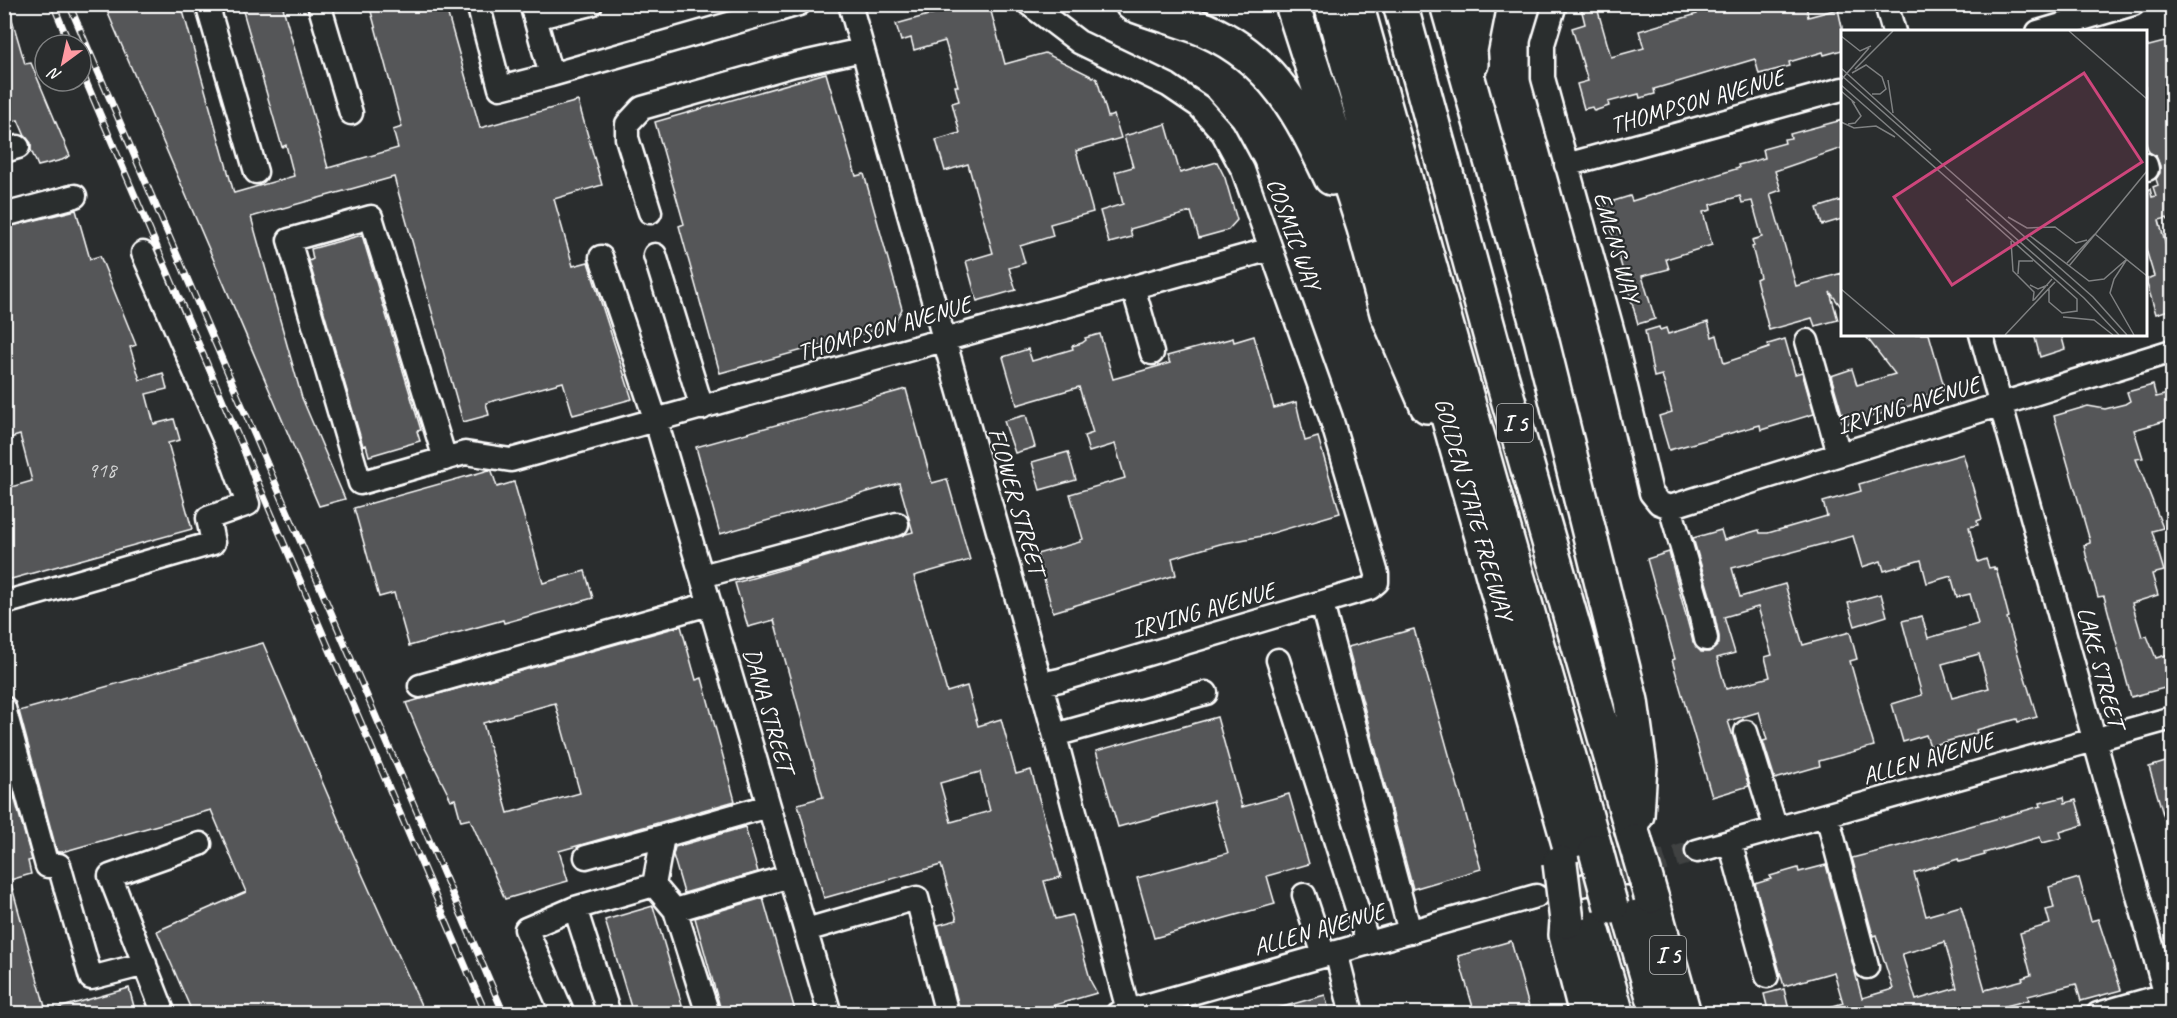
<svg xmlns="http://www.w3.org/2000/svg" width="2177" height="1018" viewBox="0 0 2177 1018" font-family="Caveat,sans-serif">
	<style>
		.building { fill: #555758; stroke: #fff; stroke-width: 1.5; fill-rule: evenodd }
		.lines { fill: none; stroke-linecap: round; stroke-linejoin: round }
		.minor-tunnel { stroke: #3f4243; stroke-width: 22; stroke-dasharray: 22 11; stroke-linecap: butt }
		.minor-casing { stroke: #fff; stroke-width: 27 }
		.highway-casing { stroke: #fff; stroke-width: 38 }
		.minor { stroke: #2a2d2e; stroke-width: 22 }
		.highway { stroke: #2a2d2e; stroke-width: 33 }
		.rail-casing { stroke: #fff; stroke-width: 7 }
		.rail { stroke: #2a2d2e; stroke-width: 4.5; stroke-dasharray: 14; stroke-linecap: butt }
		.highway-bridge-casing { stroke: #fff; stroke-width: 38; stroke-linecap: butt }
		.highway-bridge { stroke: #2a2d2e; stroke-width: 33 }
		.labels { text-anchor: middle; stroke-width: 4.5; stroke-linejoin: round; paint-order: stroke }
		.number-label { font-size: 21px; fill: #d4d5d5 }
		.shield { fill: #2a2d2e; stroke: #bfc0c0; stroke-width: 1.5 }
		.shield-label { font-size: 22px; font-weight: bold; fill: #fff }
		.street-label { font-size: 24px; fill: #fff; stroke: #2a2d2e }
		.inset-road { fill: none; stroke: #7f8182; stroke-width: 1.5 }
		.view { fill: #ce467c; fill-opacity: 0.15; stroke: #ce467c; stroke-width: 3 }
		.inset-edge { fill: none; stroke: #fff; stroke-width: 3 }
	</style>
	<rect width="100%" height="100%" fill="#2a2d2e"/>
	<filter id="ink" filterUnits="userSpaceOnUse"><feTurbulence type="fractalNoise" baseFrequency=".0167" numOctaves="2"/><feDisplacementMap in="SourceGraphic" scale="12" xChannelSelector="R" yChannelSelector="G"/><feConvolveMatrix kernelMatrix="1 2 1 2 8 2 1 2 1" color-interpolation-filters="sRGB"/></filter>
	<g filter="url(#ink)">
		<!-- building -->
		<path class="building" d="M104,4H181L234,193L294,176L286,145L282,147L241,4H282L328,168L398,148L393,130L402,127L369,4H445L480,128L578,101L602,185L554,199L573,266L588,262L632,399L573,415L563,382L486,403L489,415L463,422L394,177L251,217L302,398L345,499L319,506Z
			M959,4H989L1005,64L1045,53L1097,79L1108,117L1114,115L1121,138L1076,151L1093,212L1050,224L1053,236L1020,246L1025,263L1009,268L1016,290L977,301L966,261L993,253L968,164L945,171L936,140L960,133L952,103L959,101L955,86H958L945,41L914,50L911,38L901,41L896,24L950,9L949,7Z
			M1580,4H1596L1611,57L1644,48L1639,31L1697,14L1694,4H1806L1808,17L1838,9L1842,27V50L1824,55L1823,52L1789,62L1790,66L1759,74L1755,59L1654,89L1655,94L1640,98L1639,94L1608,102L1609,106L1594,111L1592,107L1584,109L1577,84L1588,81L1572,28L1585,24Z
			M4,9H9L25,64L31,63L70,156L62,160L38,166L31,150V143L25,136L18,120L4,124Z
			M2172,40V219L2168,220L2167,218L2159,220L2172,269V309L2156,314L2147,284V279L2154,276L2145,246V190L2150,189L2152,197L2156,196L2153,187L2158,185L2156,179L2160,173V166L2156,156L2149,152L2145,141V47Z
			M826,73L856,176L864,174L902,309L893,325L720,373L679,226L684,224L655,122Z
			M1842,120V148L1775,171L1781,190L1770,194L1796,286L1842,273V308L1830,292L1838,320L1815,326L1812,318L1769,330L1756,279L1760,277L1752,247L1754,246L1752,240L1762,237L1752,201L1742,203L1740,196L1710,205L1711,210L1703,212L1712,245L1666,259L1669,269L1642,276L1655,319L1638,324L1604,204L1630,196L1632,201L1739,168L1738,165L1765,158L1763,149L1785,143L1784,139L1791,138L1790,134Z
			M1166,124L1180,173L1217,162L1225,178L1237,220L1228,230L1199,238L1191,212L1130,229L1132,237L1109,243L1100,211L1123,204L1115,172L1133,167L1124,136Z
			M1842,200V219L1822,225L1817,208Z
			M76,210L90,259L100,256L136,345L130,347L140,380L163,373L167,389L146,394L154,424L174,419L180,440L168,443L192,529L4,581V489L32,481L20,435L4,440V228Z
			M362,235L421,430L417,431L420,441L369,456L366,445L363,446L309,261L313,259L311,249Z
			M1708,322L1712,337L1717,335L1724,363L1769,348L1768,344L1785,339L1795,374L1802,372L1814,414L1761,430L1760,425L1669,450L1659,416L1672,412L1662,375L1654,377L1645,331L1659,327L1660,330L1666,328L1668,334Z
			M1100,334L1113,379L1170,363L1167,356L1233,338L1234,342L1254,336L1274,408L1296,402L1305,441L1318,437L1340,513L1262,536L1220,544L1172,558L1176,575L1053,612L1037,554L1080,542V540L1083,539L1070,494L1125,478L1115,444L1089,452L1084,436L1093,433L1079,387L1017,405L1003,357L1028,349L1032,361L1073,349L1072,346L1082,343L1086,340L1085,338Z
			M1864,334H1929L1945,390L1915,398L1916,403L1909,406L1845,424L1831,376L1852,369L1857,385L1895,374Z
			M2034,334H2061L2065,349L2040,357Z
			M2153,385L2156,397L2172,393V419L2134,430L2143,458L2136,459L2163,528L2152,531L2164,571L2152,574L2158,595L2132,603L2142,637L2147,636L2156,658L2172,653V686L2131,697L2104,596L2098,597L2086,555L2084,545L2090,543V541L2054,416L2088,406L2105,409L2125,404L2130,401L2127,392Z
			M906,389L932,483L947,479L970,560L914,576L947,692L967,686L978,726L1001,719L1016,774L1031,770L1061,877L1044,881L1055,919L1072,915L1091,982L1097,993L1023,1014H961L938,925L957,920L941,865L824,898L798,804L823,797L774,620L748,627L735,583L913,532L899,483L720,534L696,447ZM980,772L990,811L951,822L940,783Z
			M1026,415L1035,447L1015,453L1004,421Z
			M1068,452L1076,480L1040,490L1032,462Z
			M1963,454L1982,519L1977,521L1978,525L1969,527L1978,562L1986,559L1989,568L1994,567V569L1996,568L2009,617L2007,618L2037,717L2018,722L2017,719L1976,730L1977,733L1930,746L1926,735L1903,742L1892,704L1922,695L1902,621L1922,616L1928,638L1978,624L1970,594L1957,597L1951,576L1927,583L1921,560L1884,571L1881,561L1862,567L1853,536L1732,568L1740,597L1785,584L1803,645L1850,632L1857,659L1850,661L1874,746L1819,761L1820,766L1775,779L1763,741L1767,740L1759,712L1728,721L1749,786L1712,797L1672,660L1675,659L1647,559L1669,552L1693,642L1701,652H1709L1719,644V636L1711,599L1693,538L1721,530L1724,540L1759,530L1760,533H1768L1827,516L1823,502L1861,491L1859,484ZM1758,607L1772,655L1765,657L1770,677L1726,689L1717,658L1735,653L1724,617ZM1979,654L1989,688L1952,698L1942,664Z
			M489,470L492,471L497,487L514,482L543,583L585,571L593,598L504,623L503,620L409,646L394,593L379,597L354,508Z
			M1881,594L1887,616L1855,626L1848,603Z
			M681,626L696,680L702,678L735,801L559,851L568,881L505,899L470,819L461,821L455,799L451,800L423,744L406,703ZM555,703L580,793L508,813L483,723Z
			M1414,629L1481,869L1413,889L1348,647Z
			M263,643L350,847L425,1014H193L157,931L246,892L211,810L62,852H57L19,711Z
			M1217,717L1242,807L1289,794L1309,864L1267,876L1275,904L1154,938L1137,878L1228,853L1213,801L1118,827L1096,751Z
			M2172,760V831H2168L2149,767Z
			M4,761L32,860L28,861L31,874L10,880L47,1014H4Z
			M2064,797L2065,803L2076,800L2083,825L2060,832L2062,838L2042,843L2040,837L1984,853L1985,855L1959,862L1958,859L1914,873L1926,916L1961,906L1985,990L2023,980L2022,978L2031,975L2020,933L2050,924L2046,910L2054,908L2049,887L2079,878L2091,921L2098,919L2121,990L2081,1001L2076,984L2028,996L2029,1000L1990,1010L1991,1014H1823V1009L1843,1003L1834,972L1784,986L1755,884L1771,879L1770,876L1798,868L1799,872L1826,865L1862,998L1893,989L1876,935L1873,936L1852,858L1903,845L2041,806L2040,803ZM1945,942L1957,988L1916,1000L1902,954Z
			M745,827L758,872L684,893L673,855L675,847Z
			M763,898L796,1014H722L695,918Z
			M653,906L683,1008L666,1014H633L605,920Z
			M1511,941L1531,1014H1475L1458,956Z
			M129,988L136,1014H56L55,1009Z
			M1784,989L1790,1014H1769L1764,994Z
			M1325,995L1330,1014H1275V1009Z"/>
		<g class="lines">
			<!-- minor-tunnel -->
			<path class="minor-tunnel" d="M1549,893L1697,851"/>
			<!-- minor casing -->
			<g class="minor-casing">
				<path id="minor" d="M207,4L256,172
					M319,4L351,113
					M478,4L500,88L551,75L799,4
					M531,4L551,75
					M850,4L1041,684L1129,1014
					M1029,4L1079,42L1168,85L1199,106L1223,133L1243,170L1331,418L1377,574V582L1370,588L1060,680L1041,684
					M1555,4L1543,44V78L1614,336L1651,493L1659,503L1670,507L2172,351
					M1886,4L1894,32
					M535,18L591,4
					M2038,32L2133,4
					M4,151L18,147
					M1566,165L1842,89
					M2146,165L2147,169
					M650,212L627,138V124L642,108L794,65L862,50
					M4,215L75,196
					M655,255L702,408
					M601,257L656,421L830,1014
					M1133,287L1152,353
					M1981,334L2171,1014
					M1807,341L1839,454
					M445,459L371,217L289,240L360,483L465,453L511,460L1271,249
					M1670,507L1698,603L1706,639
					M702,576L897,524
					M4,603L213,543L208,518L248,504L226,443L143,253
					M1322,604L1410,932
					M1278,660L1368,943
					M420,686L709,604
					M4,708L47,866L59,865L91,978L145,964
					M1746,732L1776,829
					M1055,735L1206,693
					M1827,815L1867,967
					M1730,842L1767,976
					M1697,851L2172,718
					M586,857L663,836
					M654,885L675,910L708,1014
					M1304,895L1324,955
					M575,908L609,1014
					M675,910L790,876
					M806,930L917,898L947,1014
					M1336,952L1352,1014
					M164,1014L110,876L200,844
					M563,1014L526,929L575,908L654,885L663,836L768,806
					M1117,1014L1536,896
					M2098,1014L2165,995"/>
			</g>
			<!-- highway casing -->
			<g class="highway-casing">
				<path id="highway" d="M1132,4C1157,14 1183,20 1206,30C1274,60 1301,115 1331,178
					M1292,4L1364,228L1387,313L1427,406
					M1331,4L1573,858
					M1356,4C1436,287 1514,569 1596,851
					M1400,4L1501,375L1635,841
					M1447,4L1541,338L1631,701L1640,766L1637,815
					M1471,64L1470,50L1479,4
					M1651,896L1684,1014
					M1626,903L1658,1014
					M1588,914L1617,1014
					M1567,921L1566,935L1586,1014"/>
			</g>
			<!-- minor -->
			<use href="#minor" class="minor"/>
			<!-- highway -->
			<use href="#highway" class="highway"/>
			<!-- rail casing -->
			<g class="rail-casing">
				<path id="rail" d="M53,4L70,45
					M69,4L504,1014
					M81,70L486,1014"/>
			</g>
			<!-- rail -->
			<use href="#rail" class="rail"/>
			<!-- highway-bridge casing -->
			<g class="highway-bridge-casing">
				<path id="highway-bridge" d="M1635,841L1651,896
					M1596,851L1611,907
					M1560,863L1567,921"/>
			</g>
			<!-- highway-bridge -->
			<use href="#highway-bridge" class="highway-bridge"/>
		</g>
	</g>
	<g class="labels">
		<!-- number labels -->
		<g class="number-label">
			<text x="102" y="477">918</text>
		</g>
		<!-- shield labels -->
		<g class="shield">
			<rect x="1497" y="404" width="36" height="38" rx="4.5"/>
			<rect x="1650" y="936" width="36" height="38" rx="4.5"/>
		</g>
		<g class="shield-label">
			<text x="1515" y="431">I 5</text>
			<text x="1668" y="963">I 5</text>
		</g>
		<!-- street labels -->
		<g class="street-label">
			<text transform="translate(1697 101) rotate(-16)" y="8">THOMPSON AVENUE</text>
			<text transform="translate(1294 234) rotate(70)" y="8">COSMIC WAY</text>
			<text transform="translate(1617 247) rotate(74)" y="8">EMENS WAY</text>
			<text transform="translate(884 328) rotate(-16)" y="8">THOMPSON AVENUE</text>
			<text transform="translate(1908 405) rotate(-17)" y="8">IRVING AVENUE</text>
			<text transform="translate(1017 501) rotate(74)" y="8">FLOWER STREET</text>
			<text transform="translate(1474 509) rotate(74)" y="8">GOLDEN STATE FREEWAY</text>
			<text transform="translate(1203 610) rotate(-16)" y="8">IRVING AVENUE</text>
			<text transform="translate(2101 667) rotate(75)" y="8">LAKE STREET</text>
			<text transform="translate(769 710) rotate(74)" y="8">DANA STREET</text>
			<text transform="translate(1928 758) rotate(-16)" y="8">ALLEN AVENUE</text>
			<text transform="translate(1319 929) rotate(-16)" y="8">ALLEN AVENUE</text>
		</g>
	</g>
	<!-- overview -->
	<g transform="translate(1841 30)">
		<rect width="306" height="306" fill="#2a2d2e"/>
		<path class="inset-road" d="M228,1L306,69M0,6L19,21L30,16M0,38L90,120M14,39L52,1M11,43L25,35L41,47L45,59L39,64H31M0,45L252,267L286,305M0,50L28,18M47,50L52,83M0,55L243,268L278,305M0,61L14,73M0,92L13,98L35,96L54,107M7,94L14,93L20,86L11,71M125,169L236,269V281L221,283L208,272V259M167,187L186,198L214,197L235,213L246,210M254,204L306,246M188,205L248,251L263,249L286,229M170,211L172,241L193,262L192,271M286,229L273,249L269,263L293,305M226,233L254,204M228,236L306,141M177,244L178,231H192M189,255L197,259L207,255M0,259L54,305M193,270L211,249M222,287L253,290L272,305M164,305L214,252"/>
		<path class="view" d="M243,43L301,132L111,255L53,167Z"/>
		<rect width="306" height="306" class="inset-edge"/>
	</g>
	<!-- margin -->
	<rect width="2177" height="1018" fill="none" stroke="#2a2d2e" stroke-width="24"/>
	<rect x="12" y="12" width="2153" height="994" fill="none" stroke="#fff" stroke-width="2" filter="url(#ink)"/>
	<!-- north arrow -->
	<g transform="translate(63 63) rotate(213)"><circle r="28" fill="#2a2d2e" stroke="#7f8182" stroke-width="1.5"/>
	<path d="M0-4.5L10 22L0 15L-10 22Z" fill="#ff9aa2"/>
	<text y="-9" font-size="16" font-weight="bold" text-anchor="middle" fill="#ffffff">N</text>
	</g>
</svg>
